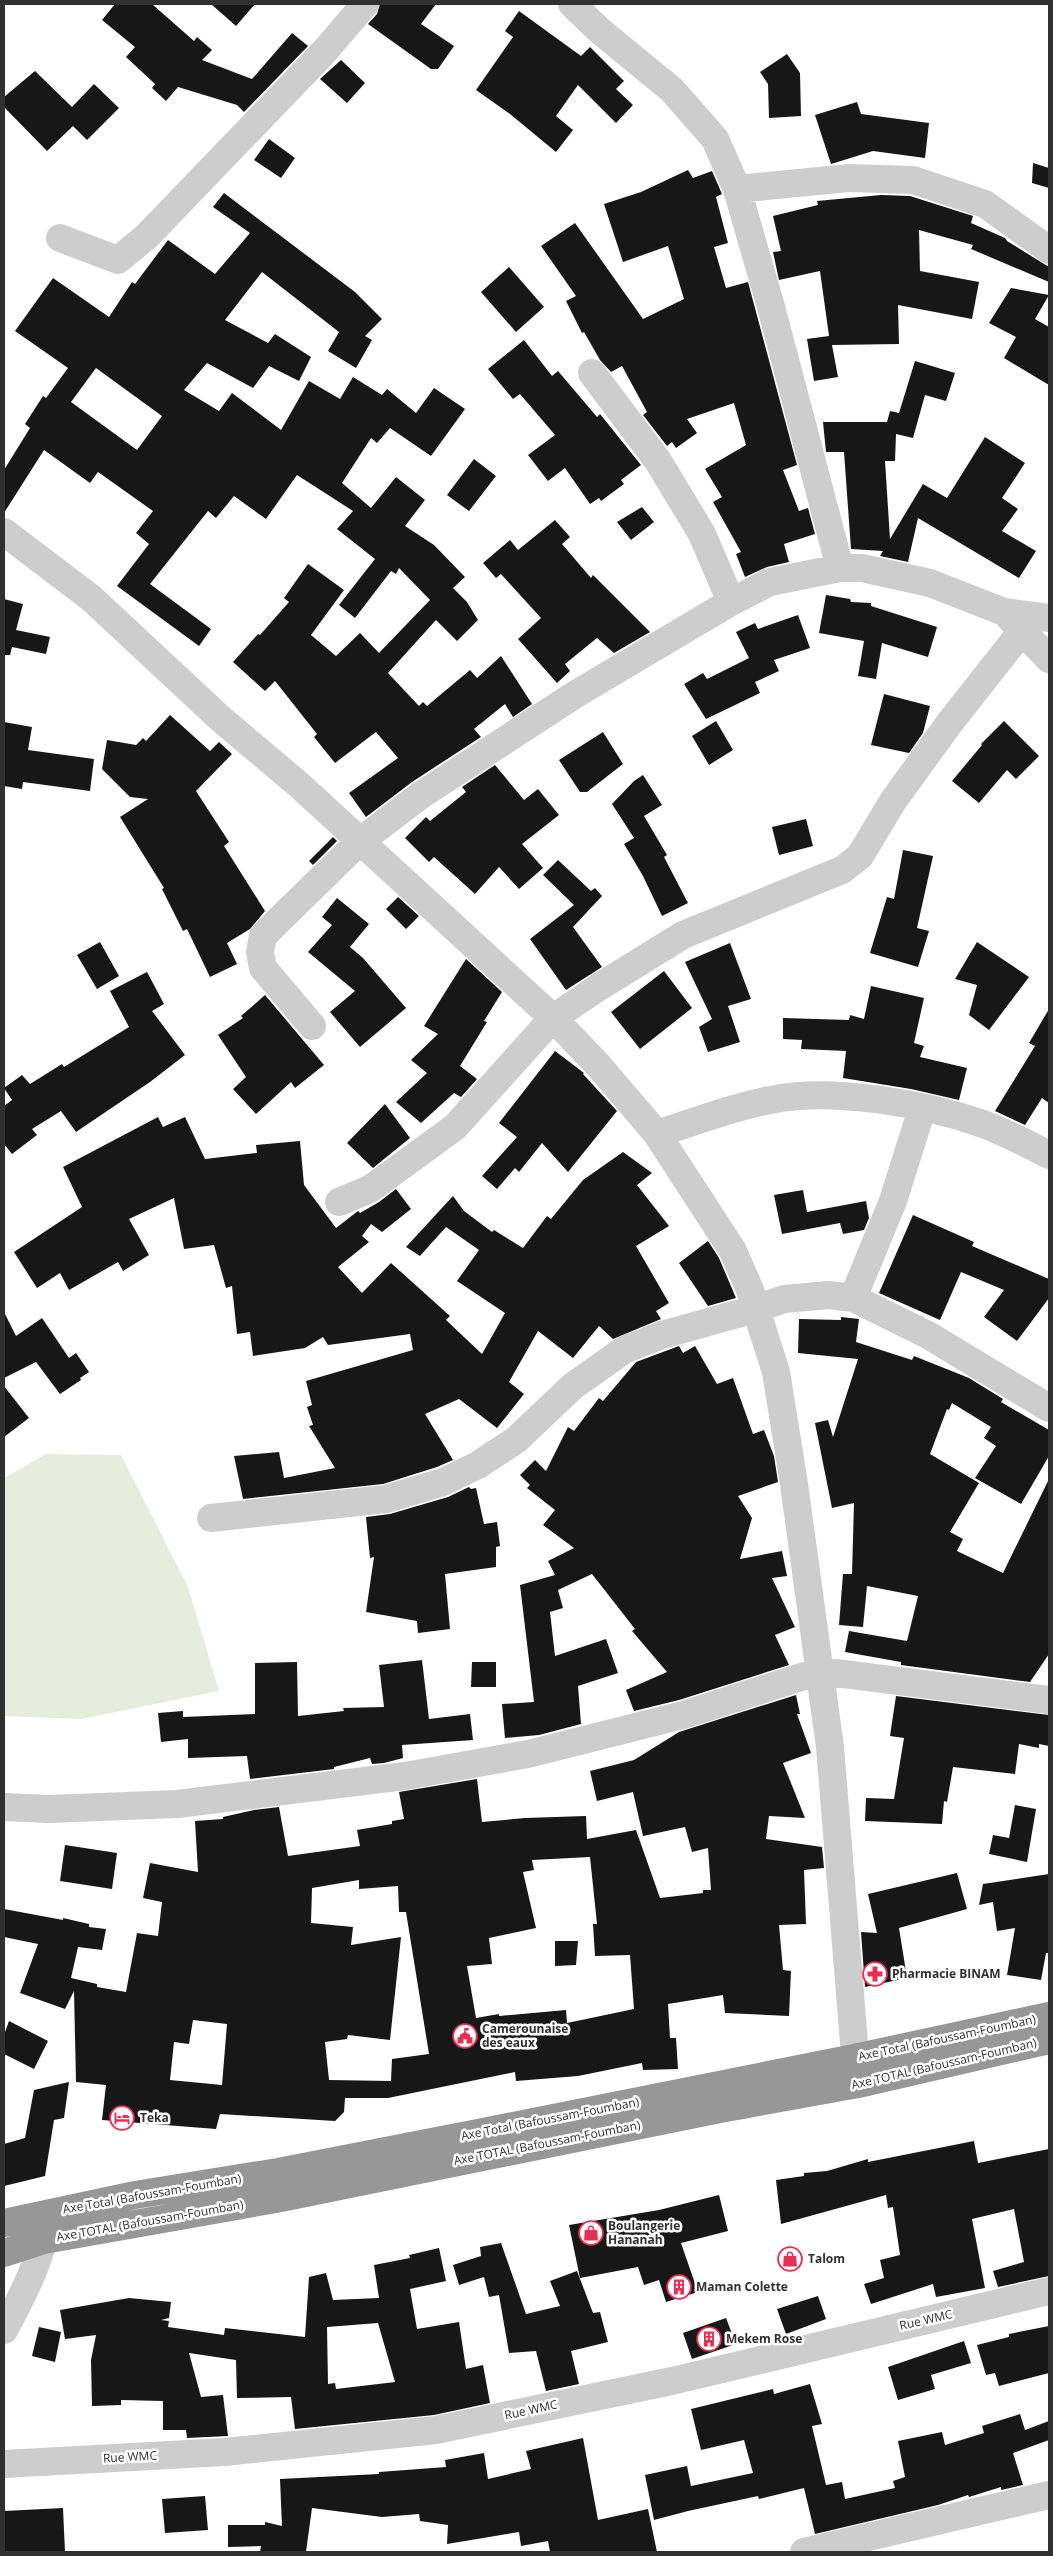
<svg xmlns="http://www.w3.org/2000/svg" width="1053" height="2556" viewBox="0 0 1053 2556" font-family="'Open Sans',sans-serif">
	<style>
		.green { fill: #e7eddd }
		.building { fill: #171717; fill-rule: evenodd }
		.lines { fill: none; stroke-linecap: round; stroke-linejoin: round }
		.minor { stroke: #cdcdcd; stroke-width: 28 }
		.highway { stroke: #979797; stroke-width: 28 }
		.labels { text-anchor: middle; stroke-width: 5; stroke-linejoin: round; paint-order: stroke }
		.poi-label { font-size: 12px; font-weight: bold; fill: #303030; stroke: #fff; text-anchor: start }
		.street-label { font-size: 12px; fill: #303030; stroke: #fff }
	</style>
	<rect width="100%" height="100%" fill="#fff"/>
	<!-- green -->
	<path class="green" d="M46,1454L121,1455L188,1587L219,1691L81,1719L4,1716V1478Z"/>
	<!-- building -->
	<path class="building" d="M115,4H152L194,41L197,37L212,50L202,60L252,79L292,33L308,46L244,112L237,105L178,87L166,101L152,88L155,84L126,57L135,47L102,20Z
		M211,4H255L236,26Z
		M380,4H436L421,24L454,46L438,69H431L368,24L377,14Z
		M519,11L581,56L590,47L624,81L616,89L633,105L616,123L578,85L556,116L573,130L556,152L510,114L476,90L513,37L505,31Z
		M787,54L800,73L801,116L769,118L768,84L760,72Z
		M341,60L365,83L347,103L320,79Z
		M35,71L72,107L94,84L119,108L87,140L73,126L47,151L4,107V97Z
		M857,102L861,114L929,123L925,158L873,151L831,164L815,115Z
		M269,139L295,158L281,178L254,160Z
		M1033,163L1049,168V188L1032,183Z
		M688,170L693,178L712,171L722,194L716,197L728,243L714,247L726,288L748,282L797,465L783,470L799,511L808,508L815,534L784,544L789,562L767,567L745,577L736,554L741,552L713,502L722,497L705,469L746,445L734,403L687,419L697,433L676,448L672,442L667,446L643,415L647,412L622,366L611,372L600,360L584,332L582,333L566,301L576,296L541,246L575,223L643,319L684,299L668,246L623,262L604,204L641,192Z
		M224,193L355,292L382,319L365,336L372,340L356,368L328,351L339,332L262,272L225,320L268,343L275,334L311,357L299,381L269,366L253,388L207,363L184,390L219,411L232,393L281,430L309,381L340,399L353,377L382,395L387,389L416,413L434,388L465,409L431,456L390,428L377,443L371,438L342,483L371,508L396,477L425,500L405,526L434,545L465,577L453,588L467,602L478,620L457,641L436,620L388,673L419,706L423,702L427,706L470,670L477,678L501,656L532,704L513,717L505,704L474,729L481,737L412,782L366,817L349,793L398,758L376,732L335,763L314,737L317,734L275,681L265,691L233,662L258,634L260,635L289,602L284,598L308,564L344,590L311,635L336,656L360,633L379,653L430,600L399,568L396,574L391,571L355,618L339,605L375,559L337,529L353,511L297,475L266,519L234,496L216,518L208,511L150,584L211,629L199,646L117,586L149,544L136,533L153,511L98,472L90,483L44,450L4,513V470L30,428L25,424L43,396L46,398L68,368L15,331L53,278L109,317L132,282L135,284L168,240L215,274L250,233L213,207ZM96,368L162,416L137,450L71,402Z
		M881,195L910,196L973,216L971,223L1005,238L1007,241L1049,267V282L971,249L973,245L919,230L920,271L979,282L972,319L898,305L899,344L832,345L838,377L814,381L807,339L829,336L820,271L779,280L773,252L781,251L773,216L818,205L817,201Z
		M509,267L544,307L516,332L481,292Z
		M1011,288L1049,295L1035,319L1049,327V385L1004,358L1016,337L989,323Z
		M524,340L552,376L558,371L597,417L600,414L641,465L621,480L624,484L601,501L599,498L590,504L565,468L548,481L528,455L555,435L520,394L513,399L488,369Z
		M915,361L955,373L946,401L925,395L913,438L896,434L895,461H885L890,539L923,484L947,498L985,437L1025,463L1002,498L1018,509L1002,531L1036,551L1019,578L918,518L908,562L880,556L883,551L851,549L844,452H826L823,422H887L890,411L899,413Z
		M474,459L496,476L469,511L447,495Z
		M642,507L654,522L631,540L617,522Z
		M555,520L570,537L562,544L591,578L593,575L650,632L614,653L597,638L565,664L570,671L557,683L518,639L541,618L501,574L496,578L483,563L510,540L518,550Z
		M826,595L850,599L851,602L871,603V606L937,627L928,657L882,643L876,679L858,676L864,641L819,633Z
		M4,599L23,604L16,630L50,637L46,654L12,647L10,655H4Z
		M798,615L810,648L774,660L779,671L755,682L760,693L706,719L684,684L703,673L707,679L749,658L736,632L755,623L758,629Z
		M884,694L930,706L923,733L909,753L871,745Z
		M170,715L210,751L219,742L232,754L196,791L229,842L224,846L265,911L250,929L227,943L237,964L210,977L187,929L183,931L162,889L164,888L120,817L148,799L130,797L102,769L107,740L136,745L143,738L146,741Z
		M716,721L733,750L709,765L692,736Z
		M1004,721L1039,756L1016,779L1007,770L979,803L952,781L982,745L981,744Z
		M4,722L32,727L28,750L94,759L90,791L23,782L22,789L4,786Z
		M603,732L623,764L587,792H580L559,760Z
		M495,765L524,800L538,789L559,815L522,844L543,868L519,889L499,867L475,894L434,857L429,862L405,838L426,817L430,821L466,792L462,787Z
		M643,775L662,805L644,816L667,855L664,857L688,903L662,916L643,876L624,844L634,838L612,804L634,781Z
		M806,819L813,846L779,855L772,827Z
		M333,837L337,841L313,865L309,861Z
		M903,850L933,856L917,928L929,931L918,967L870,953L887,897L894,899Z
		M558,860L591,891L595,888L602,896L573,927L602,967L566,990L530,939L574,905L543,875Z
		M398,897L419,916L406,929L386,909Z
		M337,898L369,924L350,947L363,958L406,1008L360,1047L330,1012L355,991L308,952L332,925L322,917Z
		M100,942L119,976L97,989L77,955Z
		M977,942L1029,977L989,1030L969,1015L977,985L955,979Z
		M730,943L751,999L728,1006L740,1042L708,1052L699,1027L712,1019L685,962Z
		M466,959L502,992L484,1021L487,1022L460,1066L477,1079L461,1097L454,1093L421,1123L396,1102L427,1073L411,1060L438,1034L424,1026Z
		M664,971L692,1008L640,1049L611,1012Z
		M147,972L164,1004L152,1011L185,1055L150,1082L76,1132L61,1111L32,1129L37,1135L12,1154L4,1144V1106L12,1100L4,1088L22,1075L30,1084L62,1064L64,1067L129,1027L110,991Z
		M871,986L924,998L914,1043L924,1046L920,1057L967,1068L959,1100L911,1089L843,1078L846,1051L801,1049L802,1040L783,1039V1018L849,1020L850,1015L864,1019Z
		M265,995L324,1065L295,1088L291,1082L256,1114L233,1089L246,1077L218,1035L243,1018L241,1016Z
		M1049,1009V1103L1042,1098L1025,1125L995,1111L1035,1046L1029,1043Z
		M555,1051L584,1073L583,1074L617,1111L568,1172L542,1143L519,1172L515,1168L497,1189L482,1176L517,1137L499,1123Z
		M385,1104L410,1138L373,1168L347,1143Z
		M158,1117L163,1127L185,1117L205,1159L257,1153L256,1145L300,1141L304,1185L336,1228L358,1211L360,1213L379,1202L396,1189L411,1209L382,1232L371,1224L362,1236L369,1242L338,1267L362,1293L391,1263L450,1316L446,1320L482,1354L505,1313L457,1281L479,1250L446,1227L420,1256L406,1247L453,1196L464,1211L492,1232L494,1230L523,1248L547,1216L551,1219L583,1180L623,1152L652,1173L637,1185L669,1226L636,1246L669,1303L656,1311L661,1319L613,1339L599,1326L573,1358L538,1331L509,1382L524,1394L497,1428L459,1399L425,1414L453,1460L437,1467L383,1484L243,1499L234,1456L279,1452L284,1478L335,1468L309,1426L313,1425L307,1407L312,1405L306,1381L413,1350L410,1334L328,1345L323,1337L305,1348L253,1356L250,1332L237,1334L232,1286L226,1288L214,1245L184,1249L174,1198L129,1219L149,1255L123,1271L118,1262L69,1290L60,1273L37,1288L14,1252L82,1207L63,1167Z
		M803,1190L807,1212L866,1201L869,1218L864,1230L843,1234L840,1223L782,1234L774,1195Z
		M913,1215L974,1242L972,1246L1049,1279V1298L1017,1341L984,1317L1004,1290L961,1272L940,1320L879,1293Z
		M708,1241L719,1258L736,1298L708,1306L679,1263Z
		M4,1312L16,1336L42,1318L69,1358L76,1353L89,1372L80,1378L81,1380L60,1394L36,1362L4,1378Z
		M841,1317L859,1319L856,1342L912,1360L914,1356L969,1378L1003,1399L1001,1402L1049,1430V1456L1021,1504L975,1478L996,1446L984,1438L991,1427L952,1403L949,1410L947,1409L930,1454L979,1483L950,1532L963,1539L957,1551L1003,1573L1049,1479V1654L1030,1682L901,1665V1662L845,1652L849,1631L907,1641L918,1596L867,1586L863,1627L839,1625L843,1574H852L854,1503L832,1508L815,1423L828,1420L833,1437L858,1359L798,1353L799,1319L841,1320Z
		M679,1346L683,1353L695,1346L717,1384L733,1378L753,1434L764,1430L774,1456L778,1482L738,1496L752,1518L740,1559L782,1551L787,1576L772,1578L795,1627L775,1635L789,1665L679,1700L634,1711L626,1690L667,1672L632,1631L635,1629L592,1574L558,1590L563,1608L550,1612L555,1656L606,1639L618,1673L578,1686L581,1724L539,1735L505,1738L502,1704L534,1702L520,1585L555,1575L548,1561L574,1548L543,1525L555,1510L527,1488L530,1485L520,1475L535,1460L546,1471L568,1427L574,1431L599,1398L603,1401L636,1362Z
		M4,1386L29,1418L4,1437Z
		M469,1487L471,1489L476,1488L484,1524L497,1522L500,1546L496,1547V1567L445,1574L450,1629L418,1633L417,1621L366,1612L374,1557L370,1558L366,1517L390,1514L448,1497Z
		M422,1660L429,1719L470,1714L473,1740L402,1745L403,1758L384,1763L372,1764L370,1758L334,1767V1769L250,1779L247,1756L188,1758V1739L161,1742L158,1713L183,1711V1717L255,1714V1663L297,1662L298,1716L344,1711L343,1708L384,1707L379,1665Z
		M472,1662H496V1687H471Z
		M796,1695L800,1714H797L811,1753L783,1763L805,1818L769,1816L766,1839L822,1847L824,1868L804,1870L806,1924L779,1925L783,1970L791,1971L789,2016L725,2013L723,1995L668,2004L670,2038H676L678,2069L643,2070L642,2063L578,2076L516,2081L515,2072L388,2098H345L344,2112L335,2121L220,2114L216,2129L102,2120L106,2085L76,2082L74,1991L65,2009L20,1993L38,1944L4,1937V1909L63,1920V1918L89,1924V1927L106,1929L102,1950L78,1947L71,1978L97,1984V1987L126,1992L137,1933L158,1936L162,1902L143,1898L150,1863L198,1872L195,1821L223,1819V1817L254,1810L279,1807L288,1856L360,1846L357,1830L392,1824V1821L404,1819L399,1792L477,1779L482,1822L525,1818L586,1816L587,1839L636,1830L660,1898L703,1893V1890H711L708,1848L692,1852L685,1827L643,1836L633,1792L597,1801L590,1771L634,1760L679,1732ZM590,1857L597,1924H593L595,1956L630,1955L634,2009L567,2023L566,2010L499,2016V2014L476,2018L467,1966L492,1964L489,1938L536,1928L523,1872L534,1870L532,1860ZM359,1880V1889L398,1886L399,1912H406L429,2054L392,2059L391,2081L329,2080L325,2042L347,2039L348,2035L390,2040L401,1937L351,1945L353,1927L311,1923L312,1888ZM193,2020L227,2024L222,2085L170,2080L174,2042L189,2044Z
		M896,1696L1049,1715V1746L1039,1744V1748L1019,1744L1015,1774L953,1767L947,1802L944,1801L942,1824L865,1821L866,1798L894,1799L904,1738L890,1736Z
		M1015,1805L1036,1809L1027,1862L989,1854L993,1835L1009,1838Z
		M65,1845L117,1853L112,1889L60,1881Z
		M957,1873L967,1909L899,1928L907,1978L865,1987L861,1932L877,1933L868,1894Z
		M1049,1874V1953H1046L1041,1980L1007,1975L1015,1928L997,1931L993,1902L979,1905L983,1884Z
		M555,1941H578L576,1965L555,1966Z
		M9,2021L48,2041L34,2069L4,2054V2035Z
		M69,2082L64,2118L54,2120L45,2176L4,2186V2144L25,2138L34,2090Z
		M974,2141L978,2163L1049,2149V2276L998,2287L993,2271L1024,2262L1014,2209L972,2219L985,2288L936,2297L933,2284L871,2304L864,2284L884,2278L880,2260L900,2255L893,2207L888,2208L886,2195L781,2224L776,2180L804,2176V2173L827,2171L868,2159V2162Z
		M719,2195L728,2231L681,2243L698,2292L666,2302L659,2280L644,2285L638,2267L580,2278L569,2225L659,2210Z
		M501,2243L526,2314L560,2306L550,2281L577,2271L593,2313L600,2312L608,2342L571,2351L579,2384L546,2391L536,2351L509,2353L499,2295L489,2297L484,2277L459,2285L453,2265L481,2256L480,2247Z
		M439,2248L446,2281L410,2289L417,2329L459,2322L466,2369L483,2365L490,2403L434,2415L295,2429L291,2397L237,2398L236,2360L189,2353L201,2397L223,2395L228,2436L187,2438L186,2430H163V2401L121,2400V2405L92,2406L91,2360L96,2335L65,2339L60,2310L129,2298L171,2302L169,2318L161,2320L169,2321L168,2327L224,2335L225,2328L305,2337L309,2277L326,2273L333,2300L379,2298L374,2265L410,2258L409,2255ZM378,2323L395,2382L336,2389L335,2383L328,2384L327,2327Z
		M818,2296L826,2319L786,2334L777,2309Z
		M726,2318L736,2344L692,2359L683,2333Z
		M1049,2326V2373L999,2386L995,2373L986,2375L977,2345L1009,2337V2334Z
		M39,2327L61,2332L55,2362L32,2356Z
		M964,2341L971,2363L931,2375L935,2389L898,2400L888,2367Z
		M810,2384L822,2424L812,2426L826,2485L842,2482L845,2499L895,2488L893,2481L905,2477L898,2441L942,2432L945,2445L984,2433L982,2426L1020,2414L1025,2430L1049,2421V2440L1013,2453L1023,2485L1001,2490V2487L969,2497L968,2495L938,2505L815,2534L804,2488L759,2499L758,2496L688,2511L654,2520L645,2475L687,2466L691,2486L753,2473L744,2440L701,2450L691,2409L773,2389L774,2394Z
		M583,2438L598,2520L648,2509L657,2552H550L548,2541L521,2546L519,2532L447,2544L448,2525L420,2521L419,2514L382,2517L312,2508L306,2552H260L261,2546L228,2547V2525H265V2522L282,2526L280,2479L379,2474V2472L446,2467L445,2460L484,2453L488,2479L531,2469L526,2451Z
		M205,2496L208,2530L165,2533L162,2499Z
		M63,2508L65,2552H4V2511Z"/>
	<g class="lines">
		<!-- minor -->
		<path class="minor" d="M572,4L599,30L672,90L715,139L737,189L771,307L840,568
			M737,189L849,178L913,180L985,204L1049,250
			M60,238L118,260L147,236L323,53L365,4
			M592,373L658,461L702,534L731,602
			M4,532L91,598L222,720L298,784L553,1018L598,1065L657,1134L733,1251L750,1290L776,1372L794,1484L830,1747L857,2080
			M1009,617L1049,659
			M312,1026L263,968L260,952L263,936L280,919L359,842L421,795L576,694L731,602L770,582L840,568H862L930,583L1004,612L1049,618
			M657,1134C697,1121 738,1105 781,1098C837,1089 926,1104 980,1123C1004,1131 1027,1144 1049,1155
			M339,1202L370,1189L455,1127L553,1018L599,987L683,935L842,870L860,856L893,801L951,721L1022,631
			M853,1298L893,1201L922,1109
			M211,1518L386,1499L443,1482L478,1465L516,1440L573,1386L624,1350L662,1335L755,1309L784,1299L829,1295L853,1298L928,1335L1049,1408
			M4,1807L49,1809L177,1804L405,1776L528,1754L683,1715L820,1671L1049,1700
			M4,2330C23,2295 41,2260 48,2220
			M4,2464L225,2452L436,2430L672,2381L1049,2291
			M804,2552L1049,2495"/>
		<!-- highway -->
		<path class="highway" d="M4,2223L135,2195L278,2172L483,2132L854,2058L1049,2016
			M4,2253L44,2240L281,2198L720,2109L858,2084L1049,2040"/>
	</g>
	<!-- icons -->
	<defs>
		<g id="pharmacy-ring" transform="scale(1.25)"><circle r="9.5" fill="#fff" stroke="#e92f51" stroke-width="1.5"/><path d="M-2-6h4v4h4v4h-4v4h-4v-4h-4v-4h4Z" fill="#e92f51"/></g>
		<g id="civic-ring" transform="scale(1.25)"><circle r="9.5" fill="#fff" stroke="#e92f51" stroke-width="1.5"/><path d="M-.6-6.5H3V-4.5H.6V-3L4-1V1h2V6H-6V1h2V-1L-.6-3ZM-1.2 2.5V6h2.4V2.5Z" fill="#e92f51"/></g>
		<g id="hotel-ring" transform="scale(1.25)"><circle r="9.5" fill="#fff" stroke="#e92f51" stroke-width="1.5"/><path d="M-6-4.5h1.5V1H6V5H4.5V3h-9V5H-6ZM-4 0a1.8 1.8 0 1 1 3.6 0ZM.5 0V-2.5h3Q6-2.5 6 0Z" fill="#e92f51"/></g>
		<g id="shop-ring" transform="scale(1.25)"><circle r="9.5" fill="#fff" stroke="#e92f51" stroke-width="1.5"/><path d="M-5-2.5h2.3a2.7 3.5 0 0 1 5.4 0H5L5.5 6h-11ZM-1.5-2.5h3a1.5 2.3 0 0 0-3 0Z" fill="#e92f51"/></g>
		<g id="building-ring" transform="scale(1.25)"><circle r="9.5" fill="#fff" stroke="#e92f51" stroke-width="1.5"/><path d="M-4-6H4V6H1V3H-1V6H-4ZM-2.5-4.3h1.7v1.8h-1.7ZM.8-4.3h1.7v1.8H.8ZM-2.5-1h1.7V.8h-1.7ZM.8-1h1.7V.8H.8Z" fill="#e92f51"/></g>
	</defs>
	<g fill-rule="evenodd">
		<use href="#pharmacy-ring" x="875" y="1974"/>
		<use href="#civic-ring" x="465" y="2036"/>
		<use href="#hotel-ring" x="122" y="2118"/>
		<use href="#shop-ring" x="591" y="2233"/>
		<use href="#shop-ring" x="790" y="2259"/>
		<use href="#building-ring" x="679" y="2287"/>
		<use href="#building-ring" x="709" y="2339"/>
	</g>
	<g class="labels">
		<!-- poi labels -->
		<g class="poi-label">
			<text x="892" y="1978">Pharmacie BINAM</text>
			<text x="482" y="2033">Camerounaise<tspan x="482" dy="14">des eaux</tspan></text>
			<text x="140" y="2122">Teka</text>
			<text x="608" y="2230">Boulangerie<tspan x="608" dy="14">Hananah</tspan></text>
			<text x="808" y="2263">Talom</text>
			<text x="696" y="2291">Maman Colette</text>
			<text x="726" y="2343">Mekem Rose</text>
		</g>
		<!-- street labels -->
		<g class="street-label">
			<text transform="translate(947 2038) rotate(-12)" y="4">Axe Total (Bafoussam-Foumban)</text>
			<text transform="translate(944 2064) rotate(-13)" y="4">Axe TOTAL (Bafoussam-Foumban)</text>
			<text transform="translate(550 2119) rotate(-11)" y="4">Axe Total (Bafoussam-Foumban)</text>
			<text transform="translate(547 2143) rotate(-11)" y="4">Axe TOTAL (Bafoussam-Foumban)</text>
			<text transform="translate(152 2194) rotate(-10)" y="4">Axe Total (Bafoussam-Foumban)</text>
			<text transform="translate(150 2221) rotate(-10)" y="4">Axe TOTAL (Bafoussam-Foumban)</text>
			<text transform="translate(926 2320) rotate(-13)" y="4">Rue WMC</text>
			<text transform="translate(531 2410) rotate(-12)" y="4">Rue WMC</text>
			<text transform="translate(130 2457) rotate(-3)" y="4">Rue WMC</text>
		</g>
	</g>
	<!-- border -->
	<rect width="1053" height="2556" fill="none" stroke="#303030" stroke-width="10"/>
</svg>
